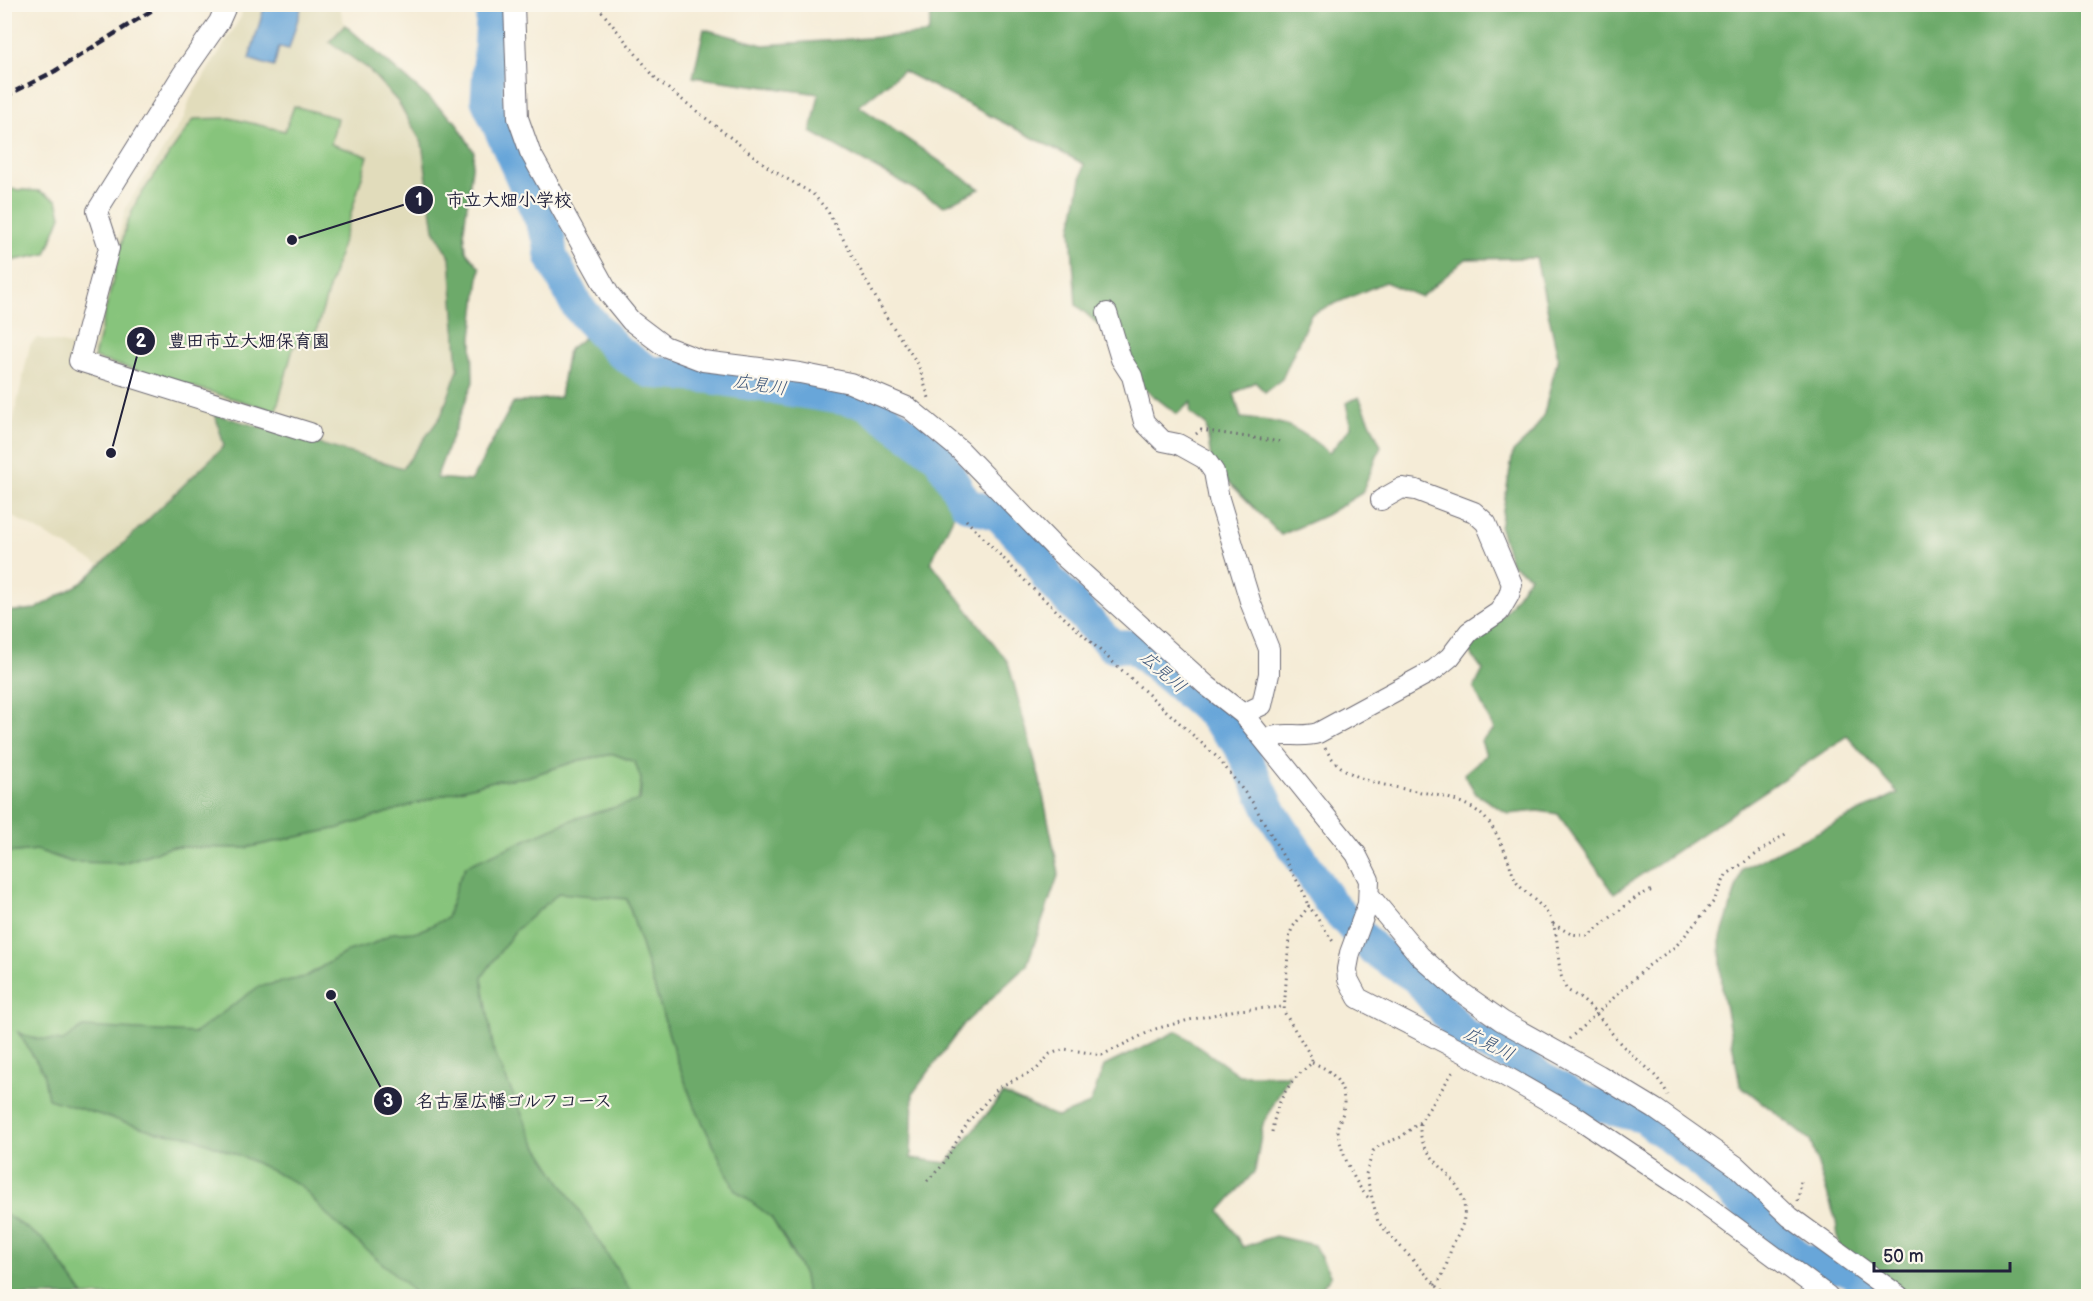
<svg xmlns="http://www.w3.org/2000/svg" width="2093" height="1301" viewBox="0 0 2093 1301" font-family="'Balsamiq Sans','Klee One',sans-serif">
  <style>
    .built { fill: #e1dcbb }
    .green { fill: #87c47b; stroke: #54735b; stroke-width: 1.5 }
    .forest { fill: #6daa6b; stroke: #486653; stroke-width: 1.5 }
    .water { fill: #67a6d9; stroke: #44648a; stroke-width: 1.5 }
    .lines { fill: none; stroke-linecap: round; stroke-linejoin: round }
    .river { stroke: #67a6d9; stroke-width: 33 }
    .street-casing { stroke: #6c6972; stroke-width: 22 }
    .path { stroke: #6c6972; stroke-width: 3; stroke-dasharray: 1.5 4.5; stroke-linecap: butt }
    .street { stroke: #fff; stroke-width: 20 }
    .rail { stroke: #22223b; stroke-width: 4.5; stroke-dasharray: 9 4.5; stroke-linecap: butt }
    .labels { text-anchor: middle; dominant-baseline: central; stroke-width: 4.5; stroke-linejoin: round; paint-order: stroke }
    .water-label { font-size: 18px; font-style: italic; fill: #3e577a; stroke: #fbf7ec }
    .leader { fill: none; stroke: #22223b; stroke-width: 2 }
    .callout-dot { fill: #22223b; stroke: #fbf7ec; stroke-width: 2 }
    .mark-label { font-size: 18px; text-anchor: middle; font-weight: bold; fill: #fff }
    .callout-label { font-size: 18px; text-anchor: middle; font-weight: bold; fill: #22223b; stroke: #fbf7ec; stroke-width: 4.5; stroke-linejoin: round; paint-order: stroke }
  </style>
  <rect width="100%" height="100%" fill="#fbf7ec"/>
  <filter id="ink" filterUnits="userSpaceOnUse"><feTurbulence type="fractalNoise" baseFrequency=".0167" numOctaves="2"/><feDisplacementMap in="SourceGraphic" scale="12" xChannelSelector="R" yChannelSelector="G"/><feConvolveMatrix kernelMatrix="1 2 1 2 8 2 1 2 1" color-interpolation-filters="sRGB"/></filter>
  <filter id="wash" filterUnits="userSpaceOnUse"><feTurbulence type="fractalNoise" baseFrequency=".008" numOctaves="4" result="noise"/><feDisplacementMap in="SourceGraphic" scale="24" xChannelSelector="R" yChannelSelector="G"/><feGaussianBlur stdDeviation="1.35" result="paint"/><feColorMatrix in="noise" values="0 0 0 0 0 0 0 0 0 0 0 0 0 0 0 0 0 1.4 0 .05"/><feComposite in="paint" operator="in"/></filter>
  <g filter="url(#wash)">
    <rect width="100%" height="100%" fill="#f5ecd7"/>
    <path class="built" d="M 243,5 L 339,5 L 345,25 L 456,122 L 474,152 L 464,229 L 466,251 L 480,268 L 472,338 L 473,382 L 436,478 L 213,411 L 223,447 L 100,565 L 5,512 L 5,458 L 30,345 L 37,338 L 75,346 L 94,359 L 90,349 L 126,207 L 184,118 L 190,99 L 241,17 Z"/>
    <path class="green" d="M 294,106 L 337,118 L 331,144 L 368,156 L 312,346 L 294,345 L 276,411 L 94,358 L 126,226 L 137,200 L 194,119 L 230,118 L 285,131 Z
      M 5,189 L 39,191 L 57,200 L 61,216 L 46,254 L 5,262 Z
      M 614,754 L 635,762 L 641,779 L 627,899 L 675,1054 L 693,1103 L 735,1189 L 771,1217 L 804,1275 L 807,1296 L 84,1296 L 45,1241 L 5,1213 L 5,853 L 37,850 L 71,862 L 123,863 L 171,847 L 245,848 L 339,828 L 449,793 L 493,781 L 527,777 L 580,760 Z"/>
    <path class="forest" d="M 1128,4 L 1133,9 L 1141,4 L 2088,5 L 2088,1296 L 1861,1296 L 1843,1280 L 1836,1221 L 1810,1140 L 1740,1085 L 1722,989 L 1720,941 L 1742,869 L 1898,793 L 1847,736 L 1614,893 L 1558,814 L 1538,811 L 1508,814 L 1476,794 L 1464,774 L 1486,755 L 1481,741 L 1494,730 L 1474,688 L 1483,670 L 1468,650 L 1508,609 L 1530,576 L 1511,564 L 1500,528 L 1513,452 L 1531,435 L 1543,417 L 1558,357 L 1536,258 L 1466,259 L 1421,297 L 1385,282 L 1311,314 L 1282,379 L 1265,392 L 1255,382 L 1234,393 L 1241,418 C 1286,422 1294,424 1329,453 L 1351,427 L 1346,403 L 1359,397 L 1381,446 L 1362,493 L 1326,515 L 1281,535 L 1212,465 L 1206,425 L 1190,413 L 1191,402 L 1177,414 L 1137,383 L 1128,350 L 1076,305 L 1071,229 L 1084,164 L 903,71 L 859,106 L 980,189 L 944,206 L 811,132 L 819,94 L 693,77 L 704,29 L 763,45 L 928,34 L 933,5 Z
      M 345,25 L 456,122 L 474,152 L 464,229 L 466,251 L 480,268 L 472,338 L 473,382 L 436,478 L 471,481 L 513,403 L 560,397 L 568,350 L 585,337 L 626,369 L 660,383 L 855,411 L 927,458 L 957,509 L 931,562 L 1008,662 L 1039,776 L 1059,873 L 1027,965 L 964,1024 L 913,1093 L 911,1158 L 947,1163 L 1003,1094 L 1058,1117 L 1090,1104 L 1104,1066 L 1177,1031 L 1239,1075 L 1289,1075 L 1263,1124 L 1255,1171 L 1220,1211 L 1243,1247 L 1275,1236 L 1314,1245 L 1331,1276 L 1316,1296 L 807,1296 L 804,1275 L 787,1243 L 771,1217 L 735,1190 L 693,1103 L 675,1054 L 627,899 L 559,893 L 515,931 L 482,977 L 494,1052 L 534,1141 L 634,1296 L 416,1296 L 406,1284 L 331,1219 L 300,1185 L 248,1159 L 189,1136 L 157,1132 L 48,1099 L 43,1072 L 18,1032 L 31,1038 L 63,1041 L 83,1027 L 195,1033 L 258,987 L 305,977 L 348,951 L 372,944 L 393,933 L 418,932 L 447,918 L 457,884 L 466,866 L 574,819 L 640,800 L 641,779 L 635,762 L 614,754 L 580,760 L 527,777 L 493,781 L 449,793 L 339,828 L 245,848 L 171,847 L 123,863 L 71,862 L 37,850 L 5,853 L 4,612 L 36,609 L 83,582 L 101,565 L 224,446 L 215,414 L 403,468 L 441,416 L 458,370 L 450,257 L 434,230 L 422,143 L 398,102 L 367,68 L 329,42 Z
      M 4,1213 L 45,1241 L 84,1296 L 5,1296 Z"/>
    <path class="water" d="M 265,5 L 302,5 L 289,49 L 279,47 L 274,67 L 249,59 Z"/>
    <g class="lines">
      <path class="river" d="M 493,4 L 487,100 L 549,238 L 551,256 L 577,306 L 618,351 L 650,372 L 707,377 L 864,402 L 938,456 L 966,504 L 999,515 L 1037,556 L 1048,578 L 1112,646 L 1133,646 L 1209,711 L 1239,744 L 1272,814 L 1329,901 L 1374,950 L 1416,977 L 1463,1034 L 1520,1060 L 1541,1078 L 1585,1102 L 1644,1117 L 1700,1161 L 1800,1259 L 1850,1270 L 1882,1296"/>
    </g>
  </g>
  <g filter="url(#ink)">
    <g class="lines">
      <defs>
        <path id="street" d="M 227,4 L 219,22 L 182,75 L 97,211 L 109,248 L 79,361 L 310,433
          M 514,4 L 518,118 L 530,152 L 609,294 L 631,321 L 664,346 L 703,361 L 800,373 L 850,383 L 909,408 L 960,450 L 1060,553 L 1206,685 L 1243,714 L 1356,854 L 1369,880 L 1368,904 L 1350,953 L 1347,969 L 1348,979 L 1358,998 L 1465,1053 L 1578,1118 L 1681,1187 L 1828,1296
          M 1107,313 L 1121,359 L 1132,376 L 1144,422 L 1163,441 L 1178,444 L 1205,459 L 1214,472 L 1219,499 L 1251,604 L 1269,649 L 1269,674 L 1262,705 L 1243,714
          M 1265,740 C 1282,730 1299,739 1318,733 L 1434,670 L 1450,657 L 1469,632 L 1499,612 L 1509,595 L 1512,584 L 1486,523 L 1474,512 L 1416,490 L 1402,488 L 1381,500
          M 1369,895 L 1420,956 L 1458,990 L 1502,1021 L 1599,1075 L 1655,1109 L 1736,1166 L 1790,1217 L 1899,1296"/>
      </defs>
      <use href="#street" class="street-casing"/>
      <path class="path" d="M 592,4 L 602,12 L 657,80 L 772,170 L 813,194 L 827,210 L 887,318 L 918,364 L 930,401
        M 1196,434 L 1201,430 L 1281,442
        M 966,520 L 1036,592 L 1218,758 L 1253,803 L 1305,895 L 1308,907
        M 1325,748 C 1351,797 1430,782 1474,809 C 1491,819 1502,843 1509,862 C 1511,868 1513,877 1517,883 C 1529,898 1546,905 1553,924 C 1561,946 1555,970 1567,990 C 1594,1005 1601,1021 1620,1043 C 1637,1061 1657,1072 1668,1095
        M 1553,924 L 1571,934 L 1587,936 L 1638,896 L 1655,889
        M 1569,1039 L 1648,966 L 1676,946 L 1714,901 L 1726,875 L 1787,833
        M 1312,1063 C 1334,1069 1348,1089 1343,1112 C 1342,1117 1339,1121 1338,1126 C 1336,1142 1356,1188 1369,1198
        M 1420,1124 C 1417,1164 1470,1174 1464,1217 C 1463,1229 1455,1237 1452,1247 C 1446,1262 1447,1273 1435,1285
        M 1272,1132 C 1276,1101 1288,1082 1312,1063 L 1312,1058 L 1284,1012 L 1289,938 L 1292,928 L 1309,906 L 1334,943
        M 927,1181 L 942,1166 L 968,1122 L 999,1087 L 1036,1070 L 1050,1054 L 1065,1049 L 1102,1055 L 1155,1029 L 1189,1020 L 1236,1010 L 1285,1007
        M 1798,1201 L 1801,1181
        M 1446,1296 L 1378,1222 L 1366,1174 L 1373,1151 L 1380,1145 L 1401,1137 L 1420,1122 L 1455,1069"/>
      <use href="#street" class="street"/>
      <path class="rail" d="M 4,97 L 55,71 L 162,4"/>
    </g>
  </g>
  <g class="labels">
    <g class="water-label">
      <text transform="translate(760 385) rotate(9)">広見川</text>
      <text transform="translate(1163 672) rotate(41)">広見川</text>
      <text transform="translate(1489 1044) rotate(27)">広見川</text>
    </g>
  </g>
  <path class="leader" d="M292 240L419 200M111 453L141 341M331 995L388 1101"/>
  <g class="callout-dot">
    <circle cx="292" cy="240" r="6"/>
    <circle cx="111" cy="453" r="6"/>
    <circle cx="331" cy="995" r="6"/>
    <circle cx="419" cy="200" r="15"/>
    <circle cx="141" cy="341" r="15"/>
    <circle cx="388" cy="1101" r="15"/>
  </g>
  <g class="mark-label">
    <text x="419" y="206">1</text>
    <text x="141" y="347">2</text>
    <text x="388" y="1107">3</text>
  </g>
  <g class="callout-label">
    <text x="509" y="206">市立大畑小学校</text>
    <text x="249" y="347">豊田市立大畑保育園</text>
    <text x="514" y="1107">名古屋広幡ゴルフコース</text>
  </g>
  <rect width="2093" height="1301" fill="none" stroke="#fbf7ec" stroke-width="24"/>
  <path d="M1874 1262v9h136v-9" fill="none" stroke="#22223b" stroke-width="3"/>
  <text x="1883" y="1262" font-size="18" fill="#22223b" stroke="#fbf7ec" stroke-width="4.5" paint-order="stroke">50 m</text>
</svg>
